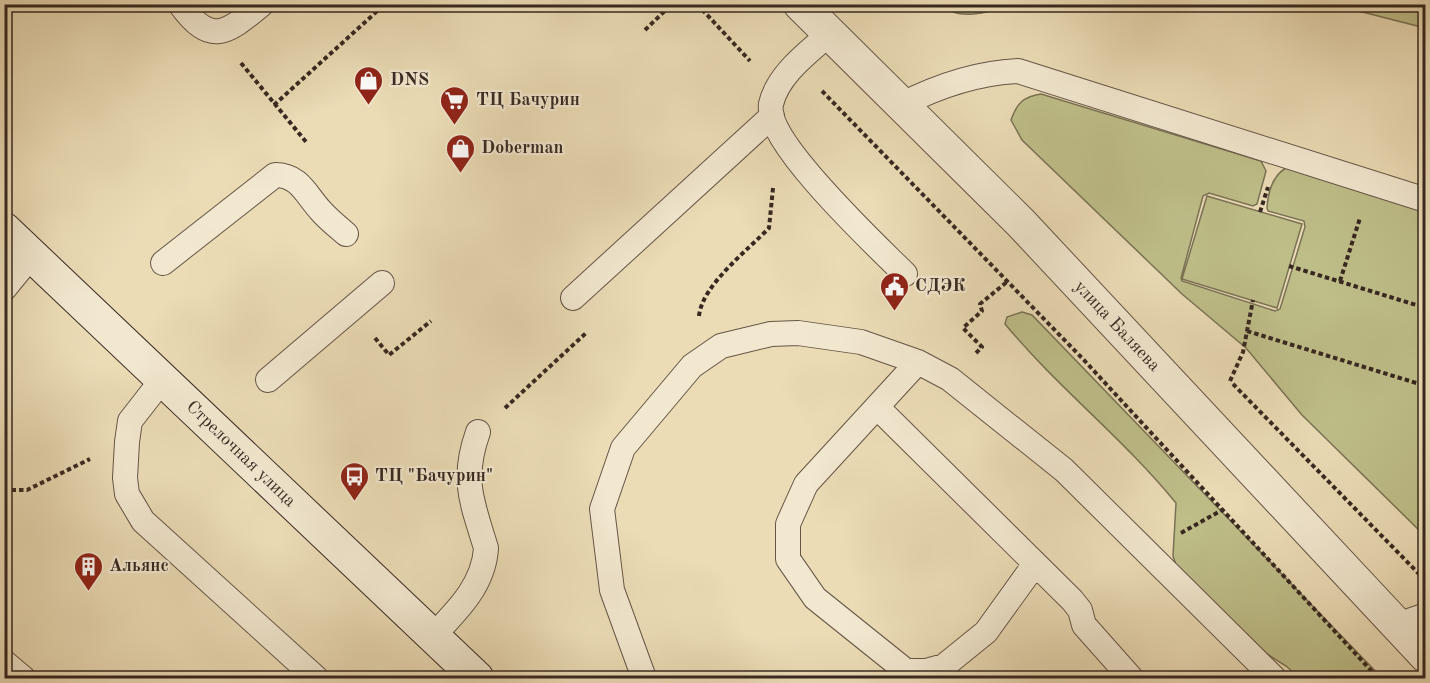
<svg xmlns="http://www.w3.org/2000/svg" width="1430" height="683" viewBox="0 0 1430 683" font-family="'Old Standard TT',serif">
  <style>
    .green { fill: #bebe89; stroke: #7a7355; stroke-width: 1.5 }
    .lines { fill: none; stroke-linecap: round; stroke-linejoin: round }
    .service-casing { stroke: #645546; stroke-width: 26 }
    .tertiary-casing { stroke: #645546; stroke-width: 35 }
    .secondary-casing { stroke: #372821; stroke-width: 35 }
    .path { stroke: #372821; stroke-width: 4; stroke-dasharray: 4.5 3; stroke-linecap: butt }
    .service { stroke: #f2e8d0; stroke-width: 24 }
    .tertiary { stroke: #f2e8d0; stroke-width: 33 }
    .secondary { stroke: #f2e8d0; stroke-width: 33 }
    .labels { text-anchor: middle; dominant-baseline: central; stroke-width: 4.5; stroke-linejoin: round; paint-order: stroke }
    .poi-label { font-size: 18px; font-weight: bold; fill: #372821; stroke: #f2e8d0; text-anchor: start }
    .street-label { font-size: 18px; fill: #372821; stroke: #f2e8d0 }
  </style>
  <rect width="100%" height="100%" fill="#ebdcb6"/>
  <filter id="stains"><feTurbulence type="fractalNoise" baseFrequency=".00333" numOctaves="4"/><feColorMatrix values="0 0 0 0 .2 0 0 0 0 .09 0 0 0 0 .02 0 0 0 .5 -.17"/></filter>
  <radialGradient id="worn" r=".72"><stop offset=".6" stop-color="#630" stop-opacity="0"/><stop offset="1" stop-color="#630" stop-opacity=".3"/></radialGradient>
  <path class="green" d="M 943,5 L 1005,5 C 989,13 957,21 943,5 Z
    M 1335,5 L 1425,5 L 1425,28 Z
    M 1041,94 L 1261,161 L 1266,171 L 1257,204 L 1253,206 L 1209,193 L 1203,196 L 1181,278 L 1182,281 L 1275,311 L 1280,309 L 1305,227 L 1304,221 L 1268,211 L 1267,208 C 1268,192 1272,176 1286,168 L 1425,212 L 1425,536 L 1302,415 L 1246,348 L 1182,294 L 1022,140 L 1011,120 C 1017,103 1023,97 1041,94 Z
    M 1207,196 L 1302,224 L 1277,308 L 1182,279 Z
    M 1022,312 L 1032,315 L 1382,678 L 1300,678 L 1286,666 L 1256,647 L 1179,574 L 1173,556 L 1176,503 C 1124,439 1058,388 1005,324 L 1007,317 Z"/>
  <g class="lines">
    <defs>
      <path id="service" d="M 180,4 C 211,47 227,33 262,4
        M 829,34 C 808,53 778,74 771,104 C 764,141 878,247 905,274
        M 901,105 C 938,86 976,73 1018,71 L 1426,200
        M 163,263 L 275,175 C 300,175 306,195 321,211 C 329,220 338,227 346,234
        M 4,289 L 31,256
        M 573,298 L 772,116
        M 918,362 L 806,484 L 788,524 L 788,559 L 815,598 L 906,671 L 926,671 L 944,666 L 986,632 L 1035,564
        M 162,380 L 130,421 L 127,442 L 125,478 L 127,494 L 143,521 L 316,678
        M 268,380 L 382,283
        M 877,407 L 1072,600 L 1080,610 L 1084,625 L 1131,678
        M 1397,625 L 1426,615
        M 432,637 C 457,611 484,585 486,548 C 472,502 461,480 478,432
        M 4,662 L 23,678
        M 644,678 L 612,590 L 602,509 L 623,448 L 692,366 L 721,346 L 771,334 L 798,333 L 861,342 L 918,362 L 950,379 L 1064,470 L 1274,678"/>
      <path id="tertiary" d="M 800,4 L 1021,223 L 1426,656"/>
      <path id="secondary" d="M 4,229 L 477,678"/>
    </defs>
    <use href="#service" class="service-casing"/>
    <use href="#tertiary" class="tertiary-casing"/>
    <use href="#secondary" class="secondary-casing"/>
    <path class="path" d="M 697,4 L 750,61
      M 645,30 L 672,4
      M 241,63 L 307,143
      M 822,91 L 1082,358 L 1378,678
      M 274,105 L 385,4
      M 1260,212 L 1268,187
      M 1289,266 L 1426,308
      M 1340,281 L 1360,218
      M 699,316 C 702,285 748,250 769,228 L 773,188
      M 1247,331 L 1426,386
      M 375,338 L 389,355 L 431,321
      M 976,353 L 982,347 L 963,328 L 982,311 L 980,304 L 1008,281
      M 1230,381 L 1243,352 L 1253,300
      M 1233,384 L 1423,578
      M 505,408 L 586,333
      M 4,490 L 27,490 L 90,459
      M 1181,533 L 1222,510"/>
    <use href="#service" class="service"/>
    <use href="#tertiary" class="tertiary"/>
    <use href="#secondary" class="secondary"/>
  </g>
  <defs>
    <symbol id="shop-pin" viewBox="-11 -11 22 30"><path d="M0 17L-7.5 6A9.5 9.5 0 1 1 7.5 6Z" fill="#8f2418" stroke="#f2e8d0"/><path d="M-5-2.5h2.3a2.7 3.5 0 0 1 5.4 0H5L5.5 6h-11ZM-1.5-2.5h3a1.5 2.3 0 0 0-3 0Z" fill="#fff"/></symbol>
    <symbol id="supermarket-pin" viewBox="-11 -11 22 30"><path d="M0 17L-7.5 6A9.5 9.5 0 1 1 7.5 6Z" fill="#8f2418" stroke="#f2e8d0"/><path d="M-6-5.5h2.5l.6 2H6L4.5 2H-2.5L-4.4-4H-6ZM-1.5 3.2a1.3 1.3 0 1 0 .1 0ZM3 3.2a1.3 1.3 0 1 0 .1 0Z" fill="#fff"/></symbol>
    <symbol id="civic-pin" viewBox="-11 -11 22 30"><path d="M0 17L-7.5 6A9.5 9.5 0 1 1 7.5 6Z" fill="#8f2418" stroke="#f2e8d0"/><path d="M-.6-6.5H3V-4.5H.6V-3L4-1V1h2V6H-6V1h2V-1L-.6-3ZM-1.2 2.5V6h2.4V2.5Z" fill="#fff"/></symbol>
    <symbol id="bus-pin" viewBox="-11 -11 22 30"><path d="M0 17L-7.5 6A9.5 9.5 0 1 1 7.5 6Z" fill="#8f2418" stroke="#f2e8d0"/><path d="M-5-6H5V4H4V6H2V4H-2V6H-4V4H-5ZM-3.5-4V0h7V-4ZM-3.5 1.2v1.5H-2V1.2ZM2 1.2v1.5H3.5V1.2Z" fill="#fff"/></symbol>
    <symbol id="building-pin" viewBox="-11 -11 22 30"><path d="M0 17L-7.5 6A9.5 9.5 0 1 1 7.5 6Z" fill="#8f2418" stroke="#f2e8d0"/><path d="M-4-6H4V6H1V3H-1V6H-4ZM-2.5-4.3h1.7v1.8h-1.7ZM.8-4.3h1.7v1.8H.8ZM-2.5-1h1.7V.8h-1.7ZM.8-1h1.7V.8H.8Z" fill="#fff"/></symbol>
  </defs>
  <g fill-rule="evenodd">
    <use href="#shop-pin" x="352" y="64" width="33" height="45"/>
    <use href="#supermarket-pin" x="438" y="84" width="33" height="45"/>
    <use href="#shop-pin" x="444" y="132" width="33" height="45"/>
    <use href="#civic-pin" x="878" y="270" width="33" height="45"/>
    <use href="#bus-pin" x="338" y="460" width="33" height="45"/>
    <use href="#building-pin" x="72" y="550" width="33" height="45"/>
  </g>
  <g class="labels">
    <g class="poi-label">
      <text x="390" y="80">DNS</text>
      <text x="476" y="100">ТЦ Бачурин</text>
      <text x="481" y="148">Doberman</text>
      <text x="915" y="286">СДЭК</text>
      <text x="375" y="476">ТЦ "Бачурин"</text>
      <text x="109" y="566">Альянс</text>
    </g>
    <g class="street-label">
      <text transform="translate(1117 326) rotate(47)">улица Баляева</text>
      <text transform="translate(241 454) rotate(44)">Стрелочная улица</text>
    </g>
  </g>
  <rect width="1430" height="683" fill="none" stroke="#ebdcb6" stroke-width="24"/>
  <rect x="6" y="6" width="1418" height="671" fill="none" stroke="#372821" stroke-width="3"/>
  <rect x="12" y="12" width="1406" height="659" fill="none" stroke="#372821" stroke-width="1.5"/>
  <rect width="100%" height="100%" filter="url(#stains)"/>
  <rect width="100%" height="100%" fill="url(#worn)"/>
</svg>
